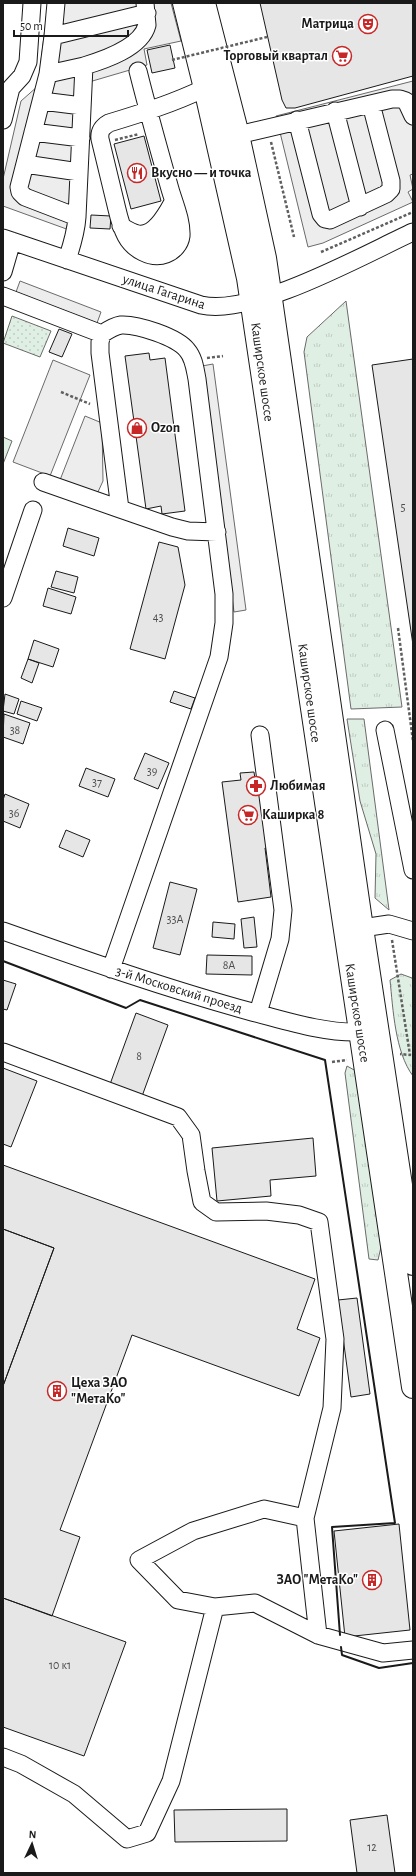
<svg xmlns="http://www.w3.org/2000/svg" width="416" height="1876" viewBox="0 0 416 1876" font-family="'Alegreya Sans',sans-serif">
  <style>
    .grass { fill: url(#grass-tufts); stroke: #6a6a6a }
    .park { fill: url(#park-dots); stroke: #6a6a6a }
    .pitch { fill: #e0efe3; stroke: #6a6a6a }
    .parking { fill: #ededed; stroke: #6a6a6a }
    .building { fill: #e6e6e6; stroke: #1a1a1a }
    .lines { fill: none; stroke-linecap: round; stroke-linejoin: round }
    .minor-casing { stroke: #1a1a1a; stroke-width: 19 }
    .major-casing { stroke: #1a1a1a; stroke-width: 24 }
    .path { stroke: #5f5f5f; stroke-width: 2.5; stroke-dasharray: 3 2; stroke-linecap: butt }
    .minor { stroke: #fff; stroke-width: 17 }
    .major { stroke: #fff; stroke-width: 22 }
    .path-bridge { stroke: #5f5f5f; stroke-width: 2.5; stroke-dasharray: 3 2; stroke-linecap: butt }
    .wall { stroke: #1a1a1a; stroke-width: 2 }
    .labels { text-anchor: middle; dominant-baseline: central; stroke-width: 3; stroke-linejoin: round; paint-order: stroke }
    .number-label { font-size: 12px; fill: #4d4d4d }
    .poi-label { font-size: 14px; font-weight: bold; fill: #1a1a1a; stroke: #fff; text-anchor: start }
    .street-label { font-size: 14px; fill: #1a1a1a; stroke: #fff }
  </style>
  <defs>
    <pattern id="grass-tufts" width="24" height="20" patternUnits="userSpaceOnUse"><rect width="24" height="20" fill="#e0efe3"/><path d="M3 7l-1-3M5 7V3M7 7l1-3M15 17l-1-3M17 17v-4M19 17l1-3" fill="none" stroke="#c0ccc2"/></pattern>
    <pattern id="park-dots" width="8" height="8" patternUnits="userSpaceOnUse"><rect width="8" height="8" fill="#e0efe3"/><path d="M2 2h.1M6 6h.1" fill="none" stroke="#c0ccc2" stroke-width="1.8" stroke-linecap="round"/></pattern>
  </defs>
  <rect width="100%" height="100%" fill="#fff"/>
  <path class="grass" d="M 346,301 L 402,707 L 351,709 L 304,352 L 307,337 Z
    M 347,719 L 364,719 L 389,910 L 375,898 L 376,854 L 360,801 Z
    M 401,974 L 412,978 L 413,981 L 413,1076 C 395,1052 393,1009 390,980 Z
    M 347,1066 L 356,1071 L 364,1101 L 381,1247 L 378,1260 L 369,1259 L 345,1073 Z"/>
  <path class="park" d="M 12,316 L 51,331 L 40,357 L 3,343 Z"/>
  <path class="pitch" d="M 3,437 L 12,441 L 3,464 Z"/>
  <path class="parking" d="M 48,3 L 171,3 L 181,41 L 144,49 L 147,65 L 89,82 L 83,235 L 3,206 L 3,179 L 21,101 L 38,86 Z
    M 413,81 L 413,174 L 410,175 L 413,189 L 408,192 L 413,202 L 323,243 L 308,247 L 276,116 Z
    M 20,281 L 101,312 L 97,323 L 16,292 Z
    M 53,360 L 90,375 L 50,476 L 13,462 Z
    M 213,364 L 246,610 L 234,612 L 202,366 Z
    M 85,416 L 102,423 L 103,481 L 97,494 L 60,480 Z"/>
  <path class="building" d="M 260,3 L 413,3 L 413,76 L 295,108 L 286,108 L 282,100 Z
    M 170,45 L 175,68 L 152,73 L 147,50 Z
    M 144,136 L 161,201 L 131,209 L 114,144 Z
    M 91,215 L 111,216 L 110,229 L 90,228 Z
    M 59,329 L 72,334 L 62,357 L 49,352 Z
    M 149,353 L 150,360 L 165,358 L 185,511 L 162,514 L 161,506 L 146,509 L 125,356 Z
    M 413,359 L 413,645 L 372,365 Z
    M 68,528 L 99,538 L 94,556 L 63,546 Z
    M 159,542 L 178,547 L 185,585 L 165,659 L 130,649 Z
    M 56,571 L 78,577 L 74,593 L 51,587 Z
    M 48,588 L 76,597 L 71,614 L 43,606 Z
    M 34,640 L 59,649 L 53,667 L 28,659 Z
    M 28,659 L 39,663 L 32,683 L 21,678 Z
    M 174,691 L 195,698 L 191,709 L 170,702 Z
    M 5,694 L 19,699 L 14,714 L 3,711 Z
    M 21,701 L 42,708 L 37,721 L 17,714 Z
    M 4,714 L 30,723 L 23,744 L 3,737 Z
    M 145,753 L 169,763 L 158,789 L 134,779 Z
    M 86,768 L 115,779 L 108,797 L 79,786 Z
    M 254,772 L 255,779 L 264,778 L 273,848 L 265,848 L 271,897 L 238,902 L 222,782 L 241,780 L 240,773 Z
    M 5,794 L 29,804 L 20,828 L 3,821 L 3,800 Z
    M 66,830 L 90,840 L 83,857 L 59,847 Z
    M 170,882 L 197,889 L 180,955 L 153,948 Z
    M 254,917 L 257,947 L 244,948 L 241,919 Z
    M 213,922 L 235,924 L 234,939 L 212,937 Z
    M 207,955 L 252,956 L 252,975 L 206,974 Z
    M 3,980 L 16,984 L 7,1010 L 3,1009 Z
    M 136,1013 L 168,1025 L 141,1099 L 109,1087 Z
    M 3,1068 L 37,1081 L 11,1147 L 3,1144 Z
    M 313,1138 L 316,1176 L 270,1180 L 271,1196 L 217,1201 L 212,1148 Z
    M 3,1165 L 315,1279 L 297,1329 L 320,1338 L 299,1396 L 132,1335 L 60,1530 L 80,1537 L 52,1616 L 3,1598 L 3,1386 L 54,1248 L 3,1229 Z
    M 3,1229 L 54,1248 L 3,1386 Z
    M 357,1298 L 370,1394 L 351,1397 L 338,1300 Z
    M 399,1524 L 410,1630 L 345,1637 L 334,1531 Z
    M 3,1598 L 126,1642 L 84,1756 L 3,1727 Z
    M 287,1809 L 287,1841 L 175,1842 L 174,1810 Z
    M 387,1815 L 395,1873 L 357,1873 L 350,1820 Z"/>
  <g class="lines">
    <defs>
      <path id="minor" d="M 56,3 L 53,36 L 147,13
        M 84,66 C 104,60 141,48 147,25 L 145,3
        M 138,71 C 148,111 159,150 170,189 C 174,203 182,221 181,236 C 180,244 174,251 166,254 C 151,260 133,249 126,236 C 120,225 118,213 115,201 C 110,180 105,160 100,139 C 99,131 102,127 109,123 C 142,113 174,103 205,88
        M 48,74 L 53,36
        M 42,101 L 82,106
        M 335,111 L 360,207
        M 3,120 L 11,88 L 22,76 L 28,62 L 32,3
        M 297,120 L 321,214 L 325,219 L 330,220 L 386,194 L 391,189 L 391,181 L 371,104
        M 33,132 L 81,138
        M 238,135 L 392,99 L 400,99 L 406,101 L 413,116
        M 25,164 L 79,172
        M 121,226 C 126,229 132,233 138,234 C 155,237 167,213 173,202
        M 139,235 L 156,240 L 165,238 L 172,227 L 173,212
        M 3,238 L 201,305 C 253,317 363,255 413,232
        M 67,260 C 72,245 76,232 77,217 L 84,66 L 48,74 L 19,187 L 20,192 L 25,197 L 77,217
        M 3,272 L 12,241
        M 3,296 L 102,334 C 108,330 114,326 121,325 C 137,324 177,337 187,350 C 194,358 195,369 197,379 L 224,594 L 224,623 L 219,657 L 111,969
        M 102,334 L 100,342 L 100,353 L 120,509 L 172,527 L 188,531 L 217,532
        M 43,482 L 120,509
        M 3,598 L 33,510
        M 385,730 L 413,870
        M 362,928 L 389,924 L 413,931
        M 3,931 C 85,960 168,989 252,1012 C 287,1021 323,1033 359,1032
        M 258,1013 L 280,939 L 283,910 L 260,735
        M 3,1052 L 178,1117 L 191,1135 L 196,1171 L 202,1202 L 216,1212 L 266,1211 L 299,1215 L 319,1222 L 335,1339 L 332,1408 L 305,1518 L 318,1635
        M 305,1518 L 264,1509 L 193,1531 L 139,1560 L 178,1600 L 215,1607 L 255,1603 L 318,1635 L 383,1653 L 413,1650
        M 3,1757 L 21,1764 L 74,1794 L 127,1839 L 147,1833 L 171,1781 L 215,1607"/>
      <path id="major" d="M 184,3 L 205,88 L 248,278 L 413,1387
        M 204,3 L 238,135 L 265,258 L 362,928 L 413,1264"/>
    </defs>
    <use href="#minor" class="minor-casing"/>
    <use href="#major" class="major-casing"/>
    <path class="path" d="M 115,140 L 139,134
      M 271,142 L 294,237
      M 321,252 L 413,212
      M 207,358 L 223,356
      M 61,392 L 90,404
      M 398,628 L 413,741
      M 392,940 L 410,1055 L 400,1054
      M 332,1062 L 347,1060"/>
    <use href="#minor" class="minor"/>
    <use href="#major" class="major"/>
    <path class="path-bridge" d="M 172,60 L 267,37"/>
    <path class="wall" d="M 3,961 L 126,1008 L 140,1000 L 325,1060 L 395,1523 L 332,1527 L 340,1635
      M 341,1647 L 342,1655 L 379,1668 L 413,1663"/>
  </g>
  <defs>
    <symbol id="theatre-ring" viewBox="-11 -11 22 22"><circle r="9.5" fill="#fff" stroke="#c62828" stroke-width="1.5"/><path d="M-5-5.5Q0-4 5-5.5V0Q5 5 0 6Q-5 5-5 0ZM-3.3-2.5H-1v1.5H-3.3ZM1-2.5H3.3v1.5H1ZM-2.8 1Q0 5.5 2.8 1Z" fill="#c62828"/></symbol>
    <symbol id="supermarket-ring" viewBox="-11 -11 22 22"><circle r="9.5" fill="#fff" stroke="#c62828" stroke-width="1.5"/><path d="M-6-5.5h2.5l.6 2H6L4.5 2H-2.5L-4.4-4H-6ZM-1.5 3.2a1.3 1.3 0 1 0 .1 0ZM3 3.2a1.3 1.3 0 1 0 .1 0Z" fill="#c62828"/></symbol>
    <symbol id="restaurant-ring" viewBox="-11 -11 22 22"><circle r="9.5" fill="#fff" stroke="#c62828" stroke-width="1.5"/><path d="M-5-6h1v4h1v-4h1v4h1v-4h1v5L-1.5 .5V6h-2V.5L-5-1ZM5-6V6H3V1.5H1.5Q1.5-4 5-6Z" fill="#c62828"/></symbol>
    <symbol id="shop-ring" viewBox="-11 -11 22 22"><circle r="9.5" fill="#fff" stroke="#c62828" stroke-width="1.5"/><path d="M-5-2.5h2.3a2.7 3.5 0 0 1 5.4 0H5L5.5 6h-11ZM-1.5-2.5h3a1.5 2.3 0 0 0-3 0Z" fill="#c62828"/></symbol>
    <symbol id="pharmacy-ring" viewBox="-11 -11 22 22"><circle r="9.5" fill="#fff" stroke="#c62828" stroke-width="1.5"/><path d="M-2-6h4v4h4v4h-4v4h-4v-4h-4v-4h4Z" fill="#c62828"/></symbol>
    <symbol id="building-ring" viewBox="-11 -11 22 22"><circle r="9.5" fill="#fff" stroke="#c62828" stroke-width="1.5"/><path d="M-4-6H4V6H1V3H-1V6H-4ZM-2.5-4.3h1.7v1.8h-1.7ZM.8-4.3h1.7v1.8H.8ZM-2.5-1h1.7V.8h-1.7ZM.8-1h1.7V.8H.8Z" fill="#c62828"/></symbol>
  </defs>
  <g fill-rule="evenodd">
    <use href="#theatre-ring" x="357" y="13" width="22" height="22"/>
    <use href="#supermarket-ring" x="331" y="45" width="22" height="22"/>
    <use href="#restaurant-ring" x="126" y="162" width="22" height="22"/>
    <use href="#shop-ring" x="126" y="417" width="22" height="22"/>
    <use href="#pharmacy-ring" x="245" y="775" width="22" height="22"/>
    <use href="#supermarket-ring" x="237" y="804" width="22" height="22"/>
    <use href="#building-ring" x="46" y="1380" width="22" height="22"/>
    <use href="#building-ring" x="361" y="1569" width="22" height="22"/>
  </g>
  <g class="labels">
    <g class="number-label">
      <text x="403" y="507">5</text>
      <text x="158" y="617">43</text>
      <text x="15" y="730">38</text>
      <text x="152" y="771">39</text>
      <text x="97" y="782">37</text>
      <text x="14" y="813">36</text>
      <text x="175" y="919">33А</text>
      <text x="229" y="965">8А</text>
      <text x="139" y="1056">8</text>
      <text x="60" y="1665">10 к1</text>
      <text x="372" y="1847">12</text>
    </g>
    <g class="poi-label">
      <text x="354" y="24" text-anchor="end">Матрица</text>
      <text x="328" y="56" text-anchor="end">Торговый квартал</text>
      <text x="151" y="173">Вкусно — и точка</text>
      <text x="151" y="428">Ozon</text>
      <text x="270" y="786">Любимая</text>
      <text x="262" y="815">Каширка 8</text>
      <text x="71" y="1383">Цеха ЗАО<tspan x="71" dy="16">"МетаКо"</tspan></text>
      <text x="358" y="1580" text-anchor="end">ЗАО "МетаКо"</text>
    </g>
    <g class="street-label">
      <text transform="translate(164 292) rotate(18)">улица Гагарина</text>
      <text transform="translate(262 372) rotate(82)">Каширское шоссе</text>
      <text transform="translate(309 693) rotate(82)">Каширское шоссе</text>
      <text transform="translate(179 990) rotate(17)">3-й Московский проезд</text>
      <text transform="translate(357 1013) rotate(81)">Каширское шоссе</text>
    </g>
  </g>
  <rect width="416" height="1876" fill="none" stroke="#1a1a1a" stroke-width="8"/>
  <g transform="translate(32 1844) rotate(4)" stroke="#ffffff" stroke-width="3" paint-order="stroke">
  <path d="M0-3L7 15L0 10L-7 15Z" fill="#1a1a1a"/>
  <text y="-6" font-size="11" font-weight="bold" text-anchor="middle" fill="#1a1a1a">N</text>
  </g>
  <path d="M14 30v6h114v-6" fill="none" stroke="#1a1a1a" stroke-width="2"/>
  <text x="20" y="30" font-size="12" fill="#1a1a1a" stroke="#ffffff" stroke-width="3" paint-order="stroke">50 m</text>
</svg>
